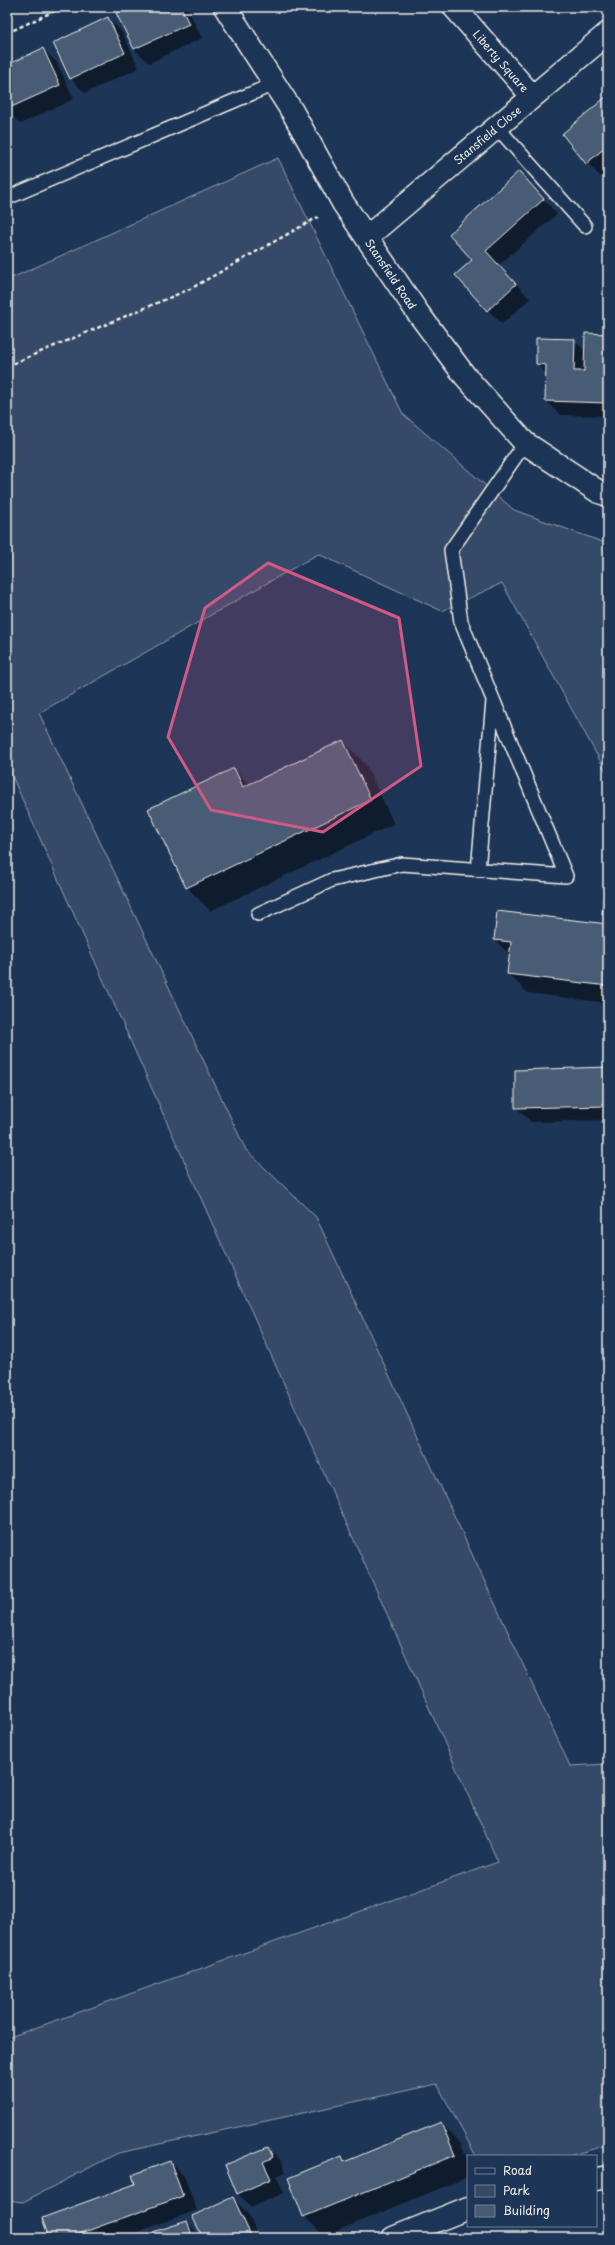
<svg xmlns="http://www.w3.org/2000/svg" width="615" height="2245" viewBox="0 0 615 2245" font-family="'Playpen Sans',sans-serif">
  <style>
    .green { fill: #354a67; stroke: #949ea8 }
    .shadow { fill: #0007 }
    .building { fill: #485b74; stroke: #f4f1e8 }
    .lines { fill: none; stroke-linecap: round; stroke-linejoin: round }
    .service-casing { stroke: #f4f1e8; stroke-width: 16 }
    .minor-casing { stroke: #f4f1e8; stroke-width: 25 }
    .tertiary-casing { stroke: #f4f1e8; stroke-width: 25 }
    .path { stroke: #f4f1e8; stroke-width: 2.5; stroke-dasharray: 4 3; stroke-linecap: butt }
    .service { stroke: #1d3557; stroke-width: 13 }
    .minor { stroke: #1d3557; stroke-width: 22 }
    .tertiary { stroke: #1d3557; stroke-width: 22 }
    .marked { fill: #d15985; fill-opacity: 0.2; stroke: #d15985; stroke-width: 3; stroke-linejoin: round }
    .labels { text-anchor: middle; dominant-baseline: central; stroke-width: 3; stroke-linejoin: round; paint-order: stroke }
    .street-label { font-size: 11px; fill: #f4f1e8; stroke: #1d3557 }
  </style>
  <rect width="100%" height="100%" fill="#1d3557"/>
  <filter id="ink" filterUnits="userSpaceOnUse"><feTurbulence type="fractalNoise" baseFrequency=".025" numOctaves="2"/><feDisplacementMap in="SourceGraphic" scale="8" xChannelSelector="R" yChannelSelector="G"/><feConvolveMatrix kernelMatrix="1 2 1 2 8 2 1 2 1" color-interpolation-filters="sRGB"/></filter>
  <g filter="url(#ink)">
    <path class="green" d="M 278,158 L 403,414 L 514,510 L 608,544 L 608,775 L 502,583 L 442,611 L 318,554 L 39,713 L 246,1150 L 316,1217 L 570,1766 L 608,1764 L 608,2145 L 568,2156 L 476,2156 L 437,2084 L 118,2153 L 23,2202 L 7,2200 L 7,2038 L 498,1862 L 7,765 L 7,280 Z"/>
    <path class="shadow" d="M 131,7 L 187,7 L 202,38 L 149,63 L 134,49 L 118,13 Z
      M 108,18 L 122,32 L 139,68 L 85,93 L 71,79 L 55,43 Z
      M 43,49 L 57,63 L 74,99 L 20,124 L 7,111 L 7,66 Z
      M 608,96 L 608,171 L 601,177 L 587,163 Z
      M 519,173 L 557,214 L 499,265 L 530,299 L 502,324 L 488,310 L 473,260 Z
      M 608,335 L 608,416 L 560,415 L 546,401 L 547,374 L 537,364 L 574,340 L 586,352 Z
      M 343,741 L 366,765 L 394,824 L 210,911 L 187,887 L 234,769 L 250,785 Z
      M 608,867 L 608,919 L 603,914 Z
      M 608,925 L 608,1003 L 528,993 L 508,974 L 510,955 L 495,940 Z
      M 608,1068 L 608,1120 L 531,1122 L 516,1107 Z
      M 441,2123 L 461,2143 L 468,2161 L 468,2177 L 324,2236 L 304,2216 L 342,2158 L 346,2162 Z
      M 268,2148 L 282,2162 L 286,2172 L 277,2176 L 284,2193 L 252,2207 L 237,2193 Z
      M 170,2162 L 184,2176 L 197,2210 L 121,2238 L 50,2238 Z
      M 232,2198 L 247,2212 L 259,2238 L 204,2238 Z
      M 187,2222 L 202,2238 L 156,2238 Z"/>
    <path class="building" d="M 129,7 L 181,7 L 189,24 L 134,49 L 116,13 Z
      M 108,17 L 125,53 L 70,79 L 53,43 Z
      M 43,48 L 60,85 L 7,109 L 7,65 Z
      M 608,95 L 608,145 L 586,164 L 562,134 Z
      M 519,171 L 544,199 L 486,251 L 516,284 L 487,311 L 455,275 L 472,260 L 449,234 Z
      M 585,333 L 608,334 L 608,403 L 545,401 L 546,365 L 536,364 L 536,338 L 575,339 L 574,371 L 584,371 Z
      M 343,740 L 371,800 L 186,888 L 148,809 L 234,768 L 243,787 Z
      M 606,866 L 608,866 L 608,914 L 602,914 Z
      M 497,911 L 608,924 L 608,986 L 507,974 L 511,942 L 494,940 Z
      M 608,1067 L 608,1106 L 515,1108 L 515,1070 Z
      M 441,2122 L 455,2155 L 303,2217 L 288,2178 L 342,2156 L 344,2162 Z
      M 268,2147 L 273,2157 L 263,2162 L 271,2179 L 237,2194 L 225,2165 Z
      M 170,2161 L 183,2196 L 68,2238 L 49,2238 L 42,2218 L 135,2184 L 132,2175 Z
      M 233,2197 L 252,2238 L 203,2238 L 192,2216 Z
      M 187,2221 L 193,2238 L 155,2238 L 153,2232 Z"/>
    <g class="lines">
      <defs>
        <path id="service" d="M 496,126 L 585,226
          M 7,198 L 274,84
          M 478,870 L 493,701
          M 258,914 L 332,880 L 402,864 L 566,876 L 461,622 L 451,550 L 525,443"/>
        <path id="minor" d="M 225,7 L 292,111 L 343,203 L 418,313 L 465,376 L 525,443 L 599,492 L 608,495
          M 454,7 L 532,96
          M 367,237 L 608,33"/>
        <path id="tertiary" d="M 596,2179 L 608,2177
          M 393,2238 L 468,2208"/>
      </defs>
      <use href="#service" class="service-casing"/>
      <use href="#minor" class="minor-casing"/>
      <use href="#tertiary" class="tertiary-casing"/>
      <path class="path" d="M 7,33 L 63,7
        M 7,366 L 190,289 L 318,217"/>
      <use href="#service" class="service"/>
      <use href="#minor" class="minor"/>
      <use href="#tertiary" class="tertiary"/>
    </g>
  </g>
  <path class="marked" d="M 268,563 L 399,618 L 421,766 L 323,832 L 211,810 L 168,737 L 205,608 Z"/>
  <g class="labels">
    <g class="street-label">
      <text transform="translate(501 61) rotate(49)">Liberty Square</text>
      <text transform="translate(487 135) rotate(-40)">Stansfield Close</text>
      <text transform="translate(391 274) rotate(56)">Stansfield Road</text>
    </g>
  </g>
  <rect width="615" height="2245" fill="none" stroke="#1d3557" stroke-width="24"/>
  <rect x="12" y="12" width="591" height="2221" fill="none" stroke="#f4f1e8" stroke-width="1.5" filter="url(#ink)"/>
  <rect x="467" y="2155" width="130" height="72" fill="#1d3557" stroke="#738091"/>
  <rect x="475" y="2168" width="20" height="6" fill="#1d3557" stroke="#738091"/>
  <text x="503" y="2175" font-size="12" fill="#f4f1e8">Road</text>
  <rect x="475" y="2185" width="20" height="12" fill="#354a67" stroke="#738091"/>
  <text x="503" y="2195" font-size="12" fill="#f4f1e8">Park</text>
  <rect x="475" y="2205" width="20" height="12" fill="#485b74" stroke="#738091"/>
  <text x="503" y="2215" font-size="12" fill="#f4f1e8">Building</text>
</svg>
